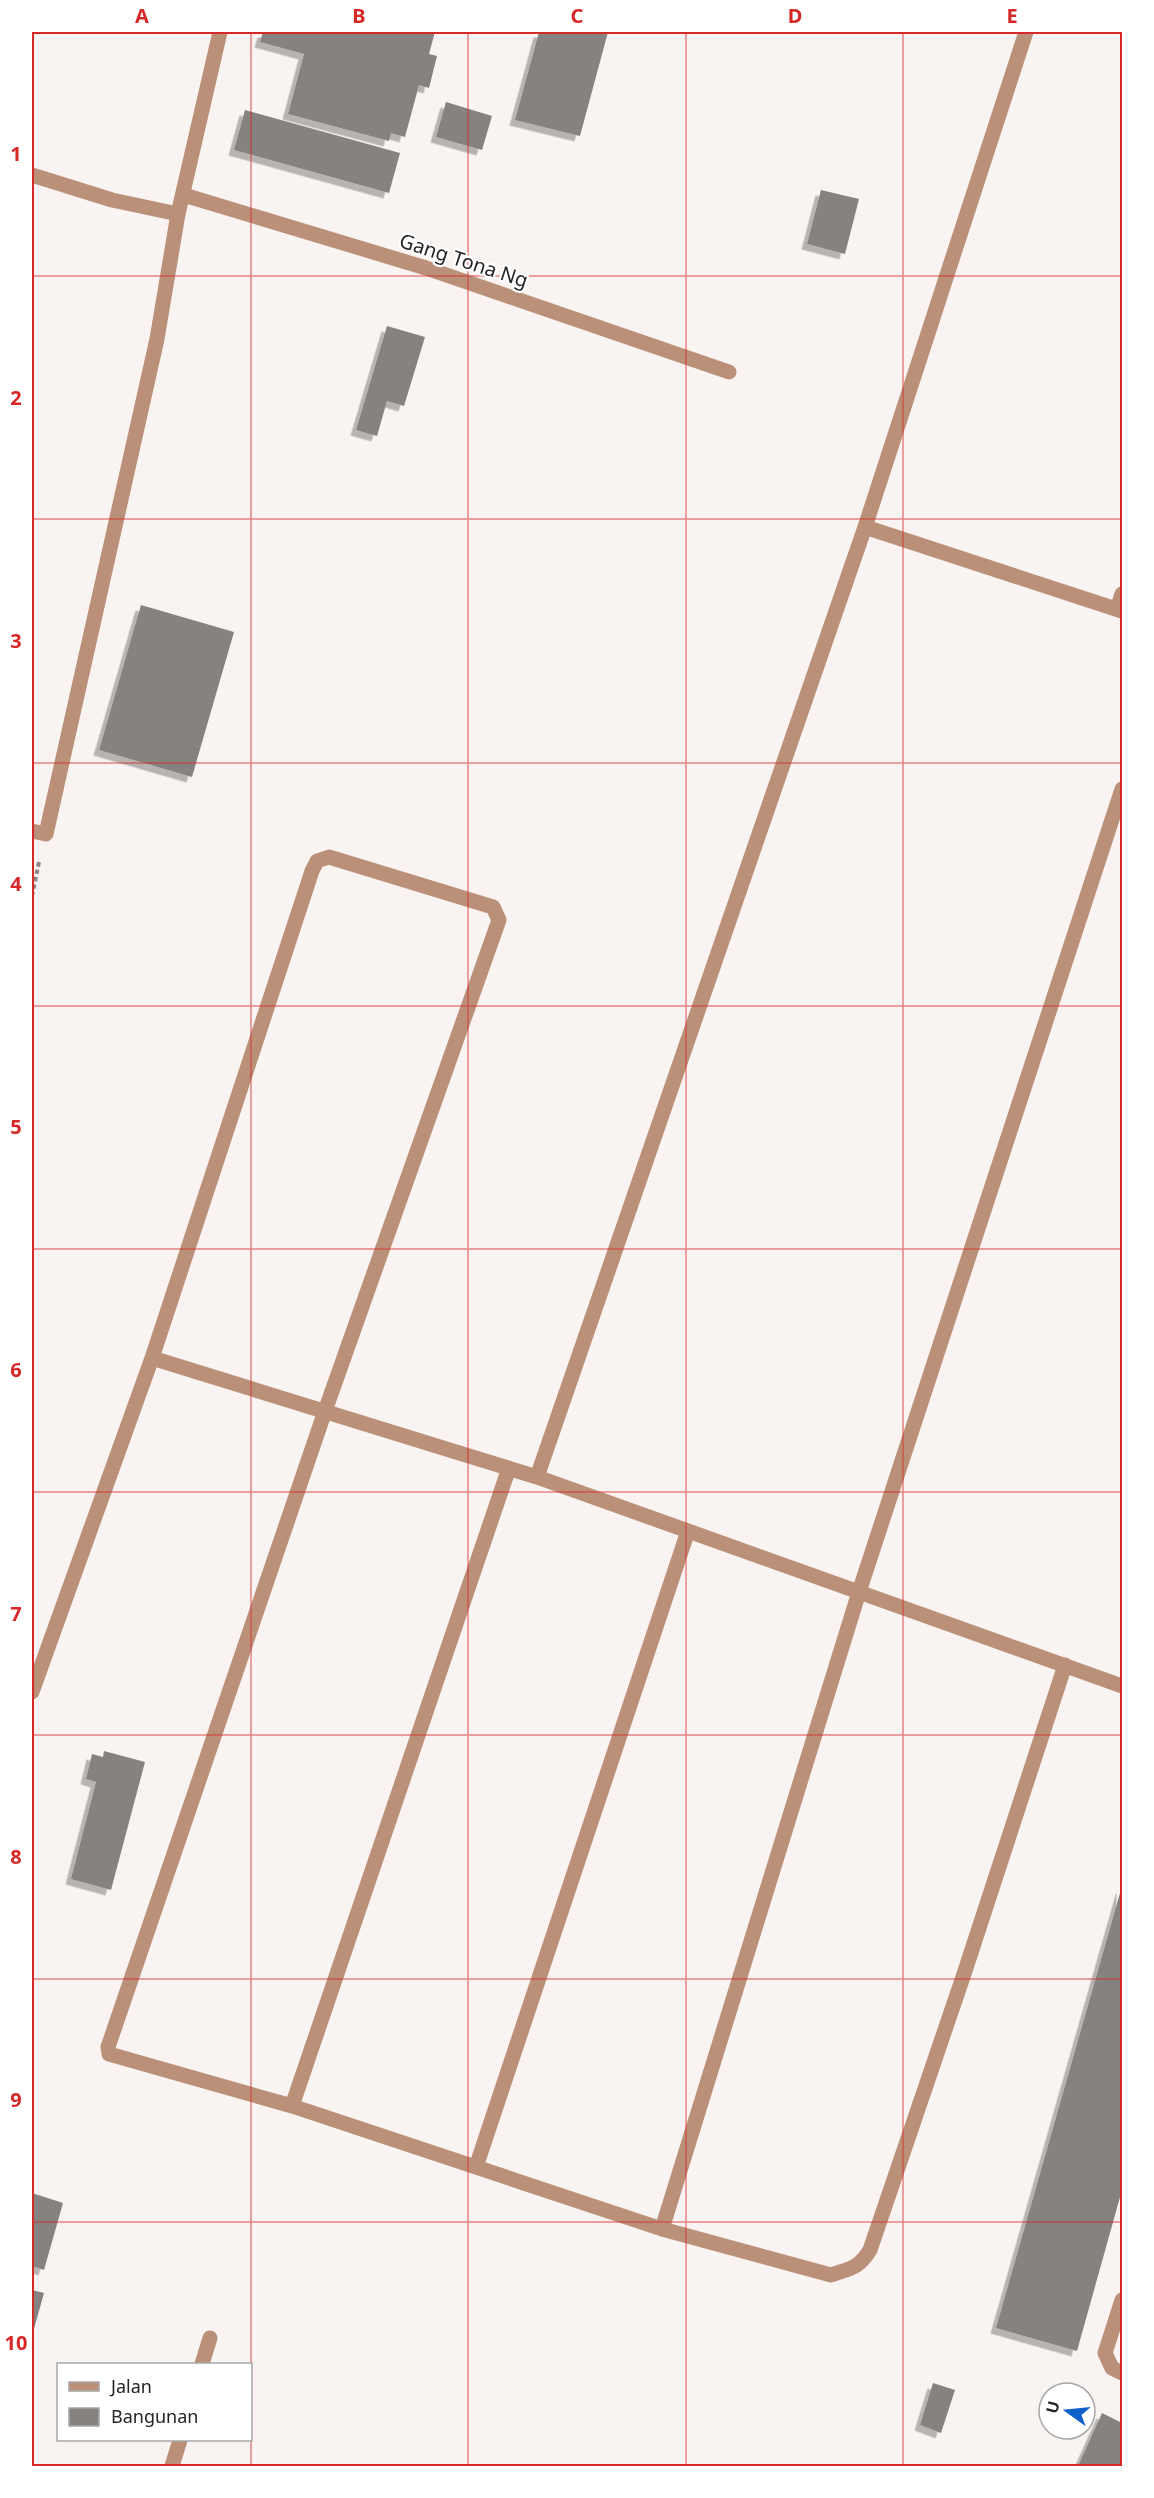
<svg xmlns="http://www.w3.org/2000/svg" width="1154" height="2498" viewBox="0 0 1154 2498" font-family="'Noto Sans',sans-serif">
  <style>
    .building { fill: #868280; filter: url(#shadow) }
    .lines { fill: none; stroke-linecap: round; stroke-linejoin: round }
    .path { stroke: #888584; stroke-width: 4; stroke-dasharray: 4.5 3; stroke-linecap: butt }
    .minor { stroke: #bb9079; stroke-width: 15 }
    .grid { fill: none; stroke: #d62828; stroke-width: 1.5; stroke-opacity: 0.55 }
    .labels { text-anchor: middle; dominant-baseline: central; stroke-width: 4.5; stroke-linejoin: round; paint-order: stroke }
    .street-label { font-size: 20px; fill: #262424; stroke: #fff }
    .neatline { fill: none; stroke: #d62828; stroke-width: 2 }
    .grid-label { font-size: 20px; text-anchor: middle; font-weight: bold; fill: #d62828 }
  </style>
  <defs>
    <filter id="shadow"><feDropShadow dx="-5.5" dy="5.5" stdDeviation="0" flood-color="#0004"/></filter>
  </defs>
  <rect width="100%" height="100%" fill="#f9f4f2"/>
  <path class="building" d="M 263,32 L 435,32 L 429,54 L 437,56 L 429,88 L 419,85 L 405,137 L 391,133 L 389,141 L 288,114 L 304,54 L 260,42 Z
    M 539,32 L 608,32 L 580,136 L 515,120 Z
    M 446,102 L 492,116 L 482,150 L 436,137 Z
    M 245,110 L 400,153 L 389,193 L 234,150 Z
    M 821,190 L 859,199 L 845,254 L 807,244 Z
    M 387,326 L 425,337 L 404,406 L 387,401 L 377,436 L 356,430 Z
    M 141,605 L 234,632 L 192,777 L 99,750 Z
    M 104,1751 L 145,1762 L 111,1890 L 71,1879 L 96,1782 L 86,1779 L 92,1754 L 103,1757 Z
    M 1122,1886 L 1122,2190 L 1077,2351 L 996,2328 Z
    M 32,2193 L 63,2203 L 44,2270 L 32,2266 Z
    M 32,2290 L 44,2293 L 32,2336 Z
    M 933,2383 L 955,2390 L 941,2433 L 920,2425 Z
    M 1102,2413 L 1122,2423 L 1122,2466 L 1078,2466 Z"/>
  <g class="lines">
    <path class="path" d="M 32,896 L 39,862"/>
    <path class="minor" d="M 32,175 L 112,200 L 178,214
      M 184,195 L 426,268 L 729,372
      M 865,527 L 1122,611
      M 1117,609 L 1122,594
      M 32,831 L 46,834 L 157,339 L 178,214 L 220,32
      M 152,1358 L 537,1477 L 1122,1686
      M 537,1477 L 865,527 L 1026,32
      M 32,1692 L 152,1358 L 312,871 L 317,861 L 329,857 L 493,907 L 499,920 L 325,1411 L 108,2047 L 109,2054 L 292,2106 L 662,2229 L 831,2275 C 851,2268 858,2269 870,2250 L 964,1974 L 1065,1665
      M 292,2106 L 509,1468
      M 476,2167 L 688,1531
      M 662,2229 L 859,1592 L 1122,789
      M 1122,2300 L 1105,2353 L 1112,2368 L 1122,2373
      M 202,2364 L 210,2338
      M 172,2466 L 180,2440"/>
  </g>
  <path class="grid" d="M 251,32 L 251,2466M 468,32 L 468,2466M 686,32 L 686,2466M 903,32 L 903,2466M 32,276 L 1122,276M 32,519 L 1122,519M 32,763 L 1122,763M 32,1006 L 1122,1006M 32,1249 L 1122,1249M 32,1492 L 1122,1492M 32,1735 L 1122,1735M 32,1979 L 1122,1979M 32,2222 L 1122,2222"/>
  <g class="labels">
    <g class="street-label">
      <text transform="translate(464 260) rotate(18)">Gang Tona Ng</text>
    </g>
  </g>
  <rect width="1154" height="2498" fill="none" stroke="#ffffff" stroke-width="66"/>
  <rect x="57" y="2363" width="195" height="78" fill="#ffffff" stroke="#a8a7a7" stroke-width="1.5"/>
  <rect x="69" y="2382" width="30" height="9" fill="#bb9079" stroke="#a8a7a7" stroke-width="1.5"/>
  <text x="111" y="2393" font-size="18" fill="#262424">Jalan</text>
  <rect x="69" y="2408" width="30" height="18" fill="#868280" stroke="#a8a7a7" stroke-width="1.5"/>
  <text x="111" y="2423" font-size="18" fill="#262424">Bangunan</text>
  <g transform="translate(1067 2411) rotate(285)"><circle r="28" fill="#ffffff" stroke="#a8a7a7" stroke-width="1.5"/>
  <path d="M0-4.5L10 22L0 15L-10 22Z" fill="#1060ca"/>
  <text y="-9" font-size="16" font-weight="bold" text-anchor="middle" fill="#262424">U</text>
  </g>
  <rect x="33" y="33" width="1088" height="2432" class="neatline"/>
  <g class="grid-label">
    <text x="142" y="23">A</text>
    <text x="359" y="23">B</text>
    <text x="577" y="23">C</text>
    <text x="795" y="23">D</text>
    <text x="1012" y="23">E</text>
    <text x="16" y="161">1</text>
    <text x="16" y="405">2</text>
    <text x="16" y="648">3</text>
    <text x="16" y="891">4</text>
    <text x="16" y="1134">5</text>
    <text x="16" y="1377">6</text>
    <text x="16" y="1621">7</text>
    <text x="16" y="1864">8</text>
    <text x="16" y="2107">9</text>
    <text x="16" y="2350">10</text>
  </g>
</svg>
